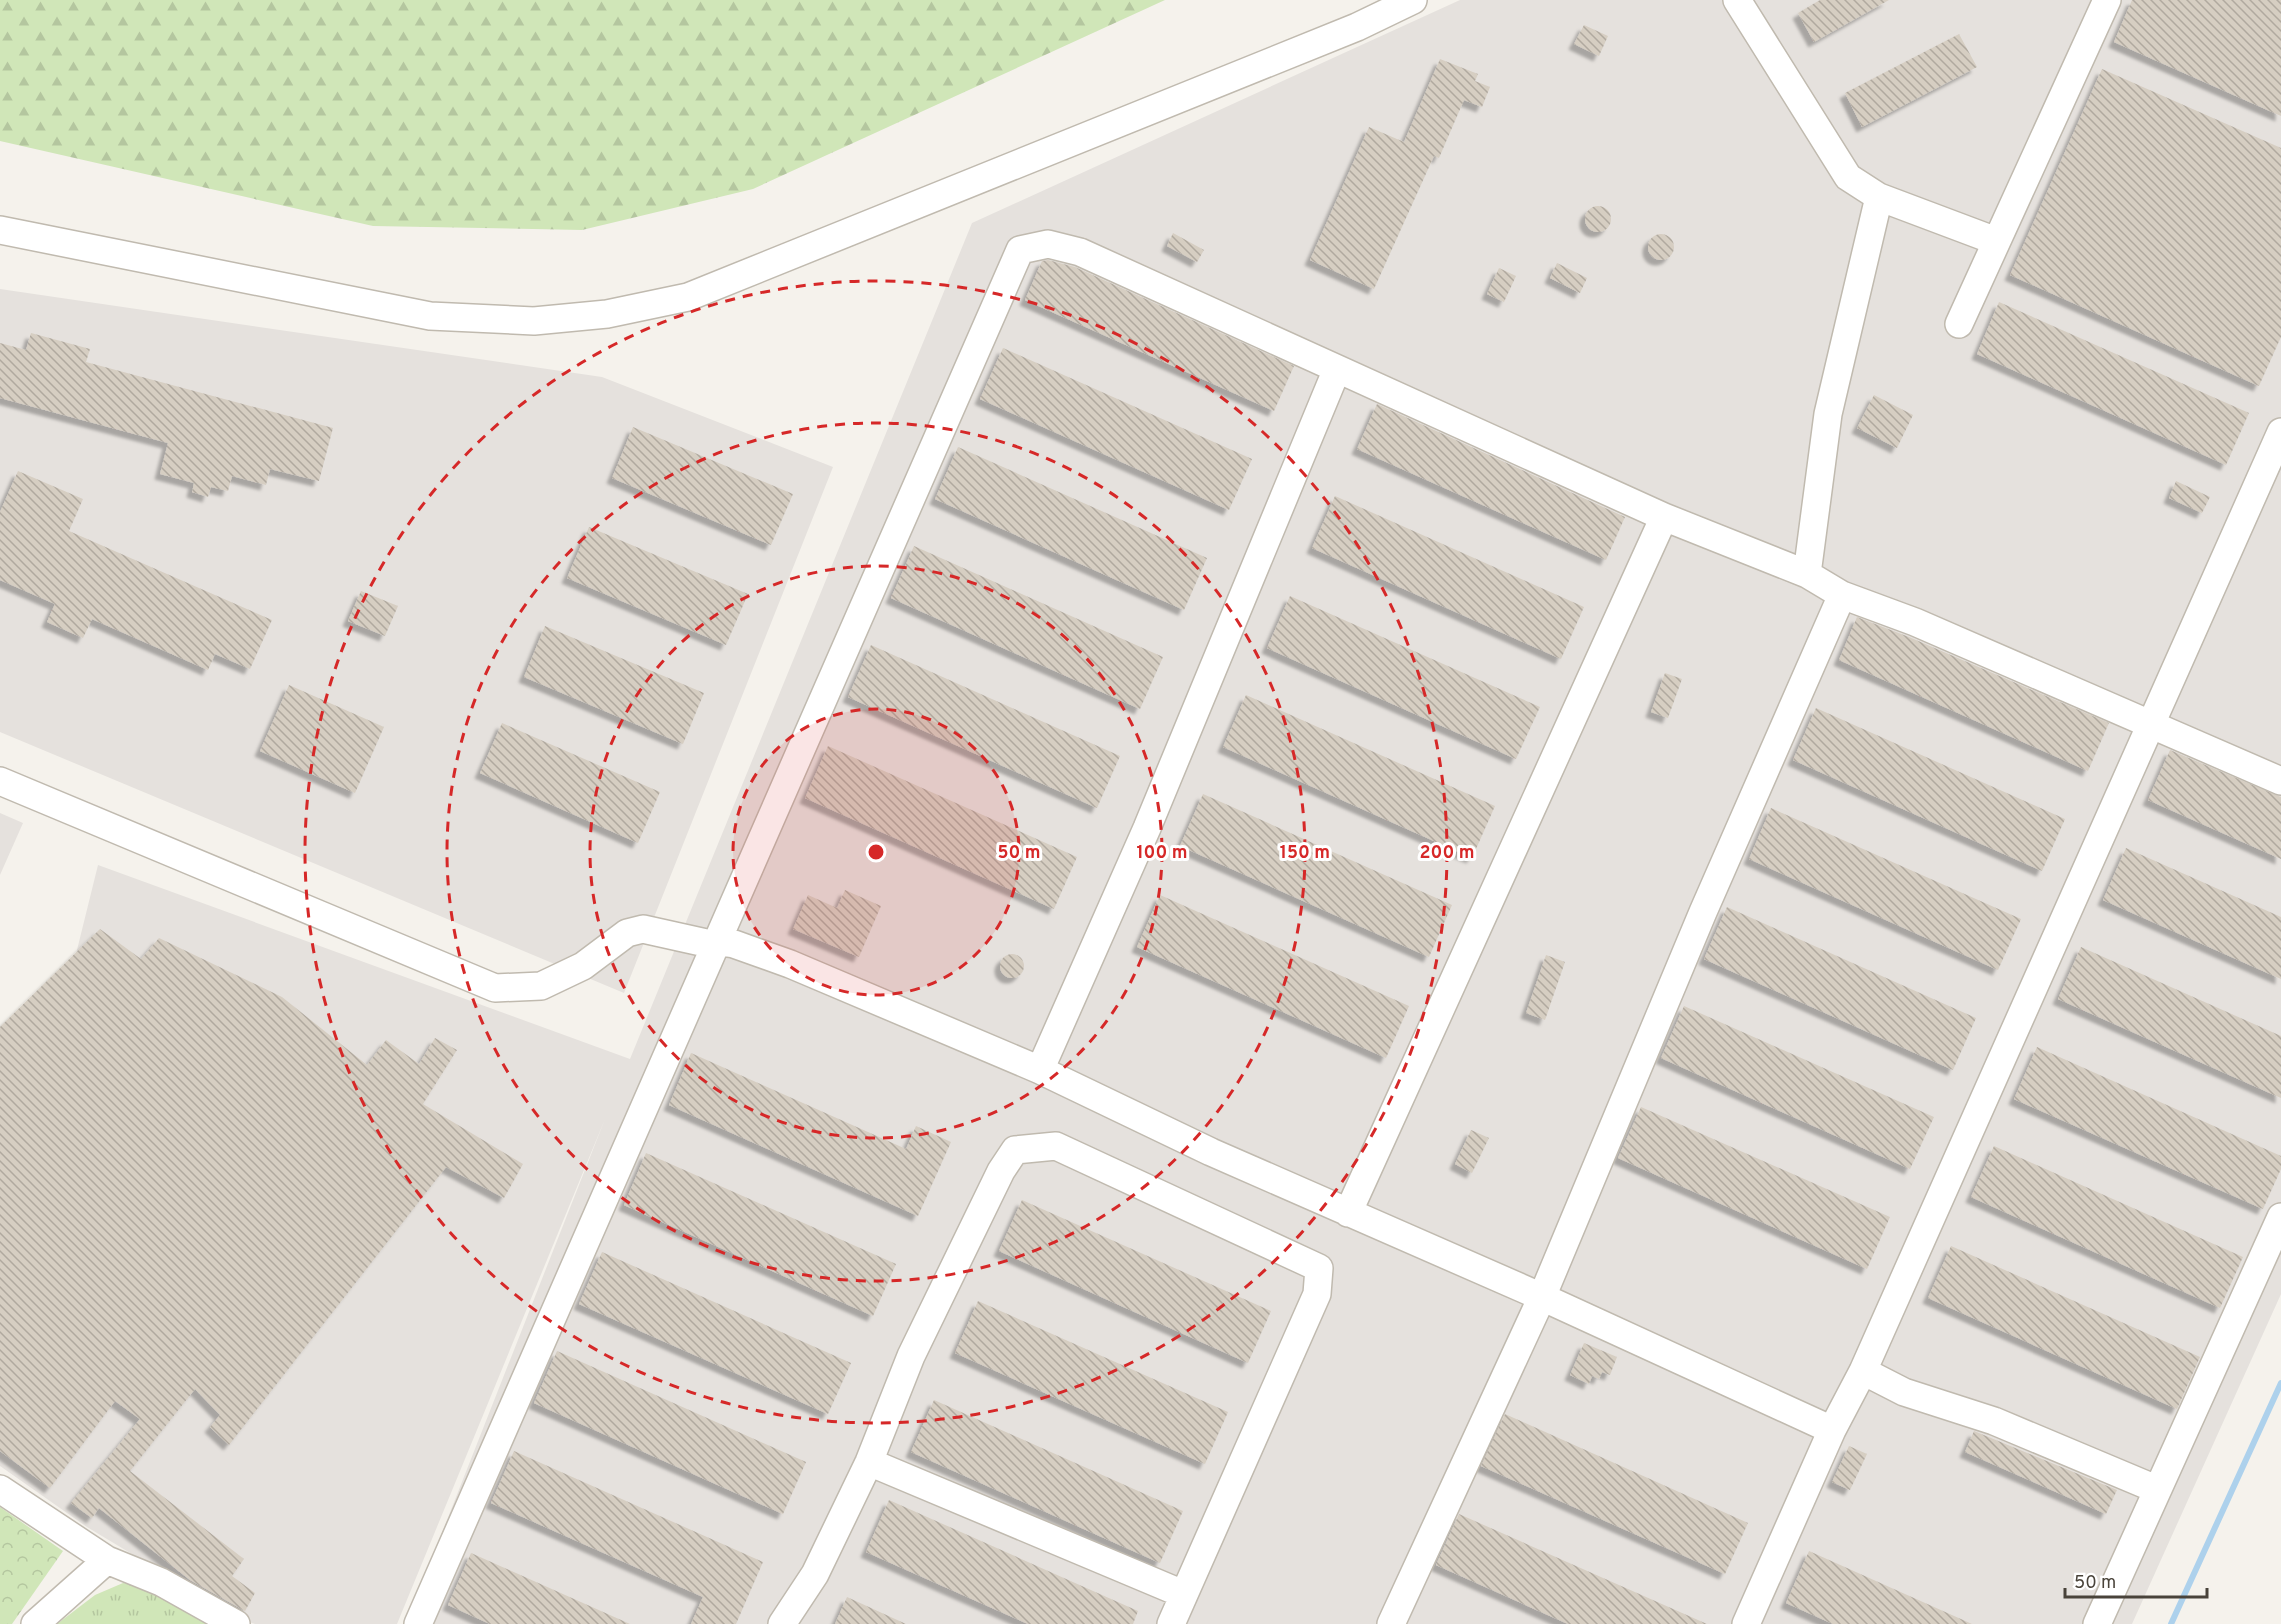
<svg xmlns="http://www.w3.org/2000/svg" width="2281" height="1624" viewBox="0 0 2281 1624" font-family="Overpass,sans-serif">
  <style>
    .industrial { fill: #e5e1dd }
    .grass { fill: url(#grass-tufts) }
    .forest { fill: url(#forest-firs) }
    .park { fill: url(#park-crowns) }
    .lines { fill: none; stroke-linecap: round; stroke-linejoin: round }
    .stream { stroke: #add1ec; stroke-width: 6 }
    .building { fill: url(#building-back-hatch); filter: url(#shadow) }
    .minor-casing { stroke: #c0baaf; stroke-width: 30 }
    .minor { stroke: #fff; stroke-width: 27 }
    .ring { fill: none; stroke: #d62828; stroke-width: 3; stroke-dasharray: 10 8 }
    .centre { fill: #d62828; stroke: #fff; stroke-width: 3 }
    .ring-label { font-size: 18px; text-anchor: middle; font-weight: bold; fill: #d62828; stroke: #fff; stroke-width: 6; stroke-linejoin: round; paint-order: stroke }
  </style>
  <defs>
    <pattern id="grass-tufts" width="24" height="20" patternUnits="userSpaceOnUse" patternTransform="scale(1.5)"><rect width="24" height="20" fill="#d0e6b8"/><path d="M3 7l-1-3M5 7V3M7 7l1-3M15 17l-1-3M17 17v-4M19 17l1-3" fill="none" stroke="#b4c69f"/></pattern>
    <pattern id="forest-firs" width="22" height="20" patternUnits="userSpaceOnUse" patternTransform="scale(1.5)"><rect width="22" height="20" fill="#d0e6b8"/><path d="M5 1l3.5 6h-7zM16 11l3.5 6h-7z" fill="#b4c69f"/></pattern>
    <pattern id="park-crowns" width="20" height="18" patternUnits="userSpaceOnUse" patternTransform="scale(1.5)"><rect width="20" height="18" fill="#d0e6b8"/><path d="M2 6a3 3 0 1 1 6 0M12 15a3 3 0 1 1 6 0" fill="none" stroke="#b4c69f"/></pattern>
    <pattern id="building-back-hatch" width="6" height="6" patternUnits="userSpaceOnUse" patternTransform="scale(1.5)"><rect width="6" height="6" fill="#d6cec2"/><path d="M-1 5l2 2M0 0l6 6M5-1l2 2" fill="none" stroke="#b0a99f"/></pattern>
    <filter id="shadow"><feDropShadow dx="-5.5" dy="5.5" stdDeviation="1.5" flood-color="#0004"/></filter>
  </defs>
  <rect width="100%" height="100%" fill="#f5f2ec"/>
  <path class="industrial" d="M 1460,0 L 2281,0 L 2281,1294 L 2132,1624 L 406,1624 L 605,1119 L 397,1624 L 255,1624 L 240,1619 L 87,1527 L 0,1466 L 0,1027 L 76,954 L 98,865 L 630,1059 L 972,223 Z
    M 0,289 L 602,377 L 833,467 L 624,993 L 0,732 Z
    M 0,813 L 23,823 L 0,875 Z"/>
  <path class="grass" d="M 123,1583 L 149,1586 L 208,1624 L 57,1624 L 95,1595 Z"/>
  <path class="forest" d="M 0,0 L 1165,0 L 753,189 L 582,230 L 373,226 L 0,141 Z"/>
  <path class="park" d="M 0,1507 L 63,1551 L 12,1624 L 0,1624 Z"/>
  <g class="lines">
    <path class="stream" d="M 2171,1624 L 2281,1383"/>
  </g>
  <path class="building" d="M 1820,0 L 1889,0 L 1814,42 L 1798,13 Z
    M 2132,0 L 2281,0 L 2281,116 L 2114,42 Z
    M 1584,25 L 1608,36 L 1599,56 L 1574,44 Z
    M 1959,34 L 1977,67 L 1862,127 L 1845,93 Z
    M 1440,59 L 1478,74 L 1475,81 L 1490,87 L 1482,107 L 1464,100 L 1439,158 L 1434,156 L 1374,289 L 1310,260 L 1369,127 L 1404,142 Z
    M 2102,69 L 2281,148 L 2281,337 L 2259,386 L 2010,275 Z
    M1585 219a13 13 0 1 1 26 0a13 13 0 1 1-26 0Z
    M 1173,233 L 1204,250 L 1197,262 L 1167,246 Z
    M1648 247a13 13 0 1 1 26 0a13 13 0 1 1-26 0Z
    M 1048,260 L 1075,267 L 1294,366 L 1274,411 L 1025,300 L 1042,261 Z
    M 1557,263 L 1587,278 L 1580,293 L 1550,278 Z
    M 1499,268 L 1516,276 L 1504,302 L 1487,294 Z
    M 1999,302 L 2249,413 L 2226,465 L 1977,354 Z
    M 31,333 L 90,349 L 86,362 L 333,428 L 319,481 L 270,469 L 266,485 L 232,476 L 228,491 L 211,487 L 208,497 L 192,492 L 194,483 L 160,474 L 168,443 L 0,398 L 0,343 L 26,350 Z
    M 1003,348 L 1252,459 L 1229,510 L 980,399 Z
    M 1874,395 L 1913,415 L 1897,448 L 1857,428 Z
    M 1377,404 L 1625,517 L 1606,560 L 1357,449 Z
    M 633,427 L 793,494 L 771,545 L 612,478 Z
    M 958,447 L 1207,558 L 1184,610 L 935,499 Z
    M 18,471 L 83,499 L 69,531 L 272,620 L 250,669 L 215,654 L 208,670 L 92,619 L 83,638 L 47,622 L 55,604 L 0,580 L 0,512 Z
    M 2176,481 L 2210,497 L 2202,513 L 2169,498 Z
    M 1335,496 L 1584,607 L 1561,659 L 1312,548 Z
    M 589,527 L 748,594 L 726,645 L 567,578 Z
    M 914,546 L 1163,657 L 1140,709 L 891,598 Z
    M 361,591 L 398,606 L 385,636 L 348,621 Z
    M 1290,596 L 1540,707 L 1516,759 L 1267,648 Z
    M 1857,617 L 1909,637 L 2109,723 L 2088,771 L 1839,660 Z
    M 545,626 L 704,693 L 683,744 L 524,677 Z
    M 871,645 L 1120,756 L 1097,808 L 848,697 Z
    M 1665,673 L 1682,679 L 1668,718 L 1651,712 Z
    M 289,685 L 384,727 L 355,793 L 260,751 Z
    M 1246,695 L 1495,806 L 1472,858 L 1223,747 Z
    M 1816,708 L 2065,819 L 2042,871 L 1793,760 Z
    M 502,723 L 660,792 L 638,843 L 480,773 Z
    M 828,746 L 1077,857 L 1054,909 L 805,798 Z
    M 2170,750 L 2281,797 L 2281,859 L 2148,800 Z
    M 1203,794 L 1452,905 L 1429,957 L 1180,846 Z
    M 1771,808 L 2021,919 L 1998,970 L 1749,859 Z
    M 2126,848 L 2281,917 L 2281,979 L 2103,900 Z
    M 845,890 L 881,906 L 859,957 L 793,929 L 808,895 L 837,908 Z
    M 1160,895 L 1409,1006 L 1386,1058 L 1137,947 Z
    M 1727,907 L 1976,1018 L 1953,1070 L 1704,959 Z
    M 100,929 L 141,959 L 159,938 L 282,997 L 367,1065 L 386,1040 L 419,1064 L 435,1038 L 457,1050 L 423,1104 L 523,1164 L 504,1198 L 446,1167 L 229,1445 L 210,1427 L 220,1415 L 195,1389 L 130,1471 L 244,1559 L 232,1576 L 255,1593 L 245,1611 L 190,1580 L 99,1508 L 92,1518 L 71,1503 L 140,1419 L 115,1401 L 50,1488 L 0,1451 L 0,1027 Z
    M 2081,947 L 2281,1036 L 2281,1098 L 2058,999 Z
    M1000 966a12 12 0 1 1 24 0a12 12 0 1 1-24 0Z
    M 1546,955 L 1565,962 L 1545,1020 L 1526,1013 Z
    M 1684,1006 L 1934,1117 L 1910,1169 L 1661,1058 Z
    M 2037,1047 L 2281,1156 L 2281,1169 L 2263,1209 L 2014,1099 Z
    M 691,1053 L 906,1149 L 916,1126 L 951,1142 L 918,1216 L 669,1105 Z
    M 1641,1107 L 1890,1217 L 1867,1269 L 1618,1158 Z
    M 1471,1130 L 1489,1138 L 1472,1173 L 1455,1164 Z
    M 1994,1146 L 2243,1257 L 2220,1308 L 1971,1197 Z
    M 646,1153 L 896,1264 L 873,1316 L 624,1205 Z
    M 1022,1200 L 1271,1311 L 1248,1363 L 999,1251 Z
    M 1951,1246 L 2200,1357 L 2177,1409 L 1928,1298 Z
    M 602,1252 L 851,1363 L 828,1414 L 579,1304 Z
    M 978,1301 L 1228,1412 L 1205,1464 L 955,1353 Z
    M 1584,1343 L 1617,1357 L 1610,1375 L 1602,1372 L 1599,1379 L 1592,1376 L 1589,1384 L 1570,1375 Z
    M 557,1351 L 806,1462 L 783,1514 L 534,1403 Z
    M 934,1400 L 1183,1511 L 1160,1563 L 911,1452 Z
    M 1505,1414 L 1748,1523 L 1725,1574 L 1481,1466 Z
    M 1974,1431 L 2117,1490 L 2106,1514 L 1965,1452 Z
    M 1849,1446 L 1867,1454 L 1850,1490 L 1832,1482 Z
    M 514,1451 L 763,1562 L 736,1624 L 691,1624 L 703,1597 L 491,1503 Z
    M 889,1500 L 1138,1611 L 1133,1624 L 1028,1624 L 866,1552 Z
    M 1459,1514 L 1707,1624 L 1568,1624 L 1436,1565 Z
    M 1809,1551 L 1972,1624 L 1833,1624 L 1786,1603 Z
    M 471,1553 L 630,1624 L 490,1624 L 448,1605 Z
    M 847,1597 L 906,1624 L 835,1624 Z"/>
  <g class="lines">
    <defs>
      <path id="minor" d="M 1737,0 L 1848,177 L 1879,197 L 1996,241
        M 0,230 L 430,316 L 534,321 L 607,314 L 688,297 L 1357,27 L 1413,0
        M 1959,324 L 2107,0
        M 1807,574 L 1828,414 L 1879,197
        M 0,781 L 495,988 L 541,986 L 583,966 L 627,933 L 643,929 L 715,945 L 720,942 L 734,944 L 790,964 L 1040,1070 L 1211,1152 L 1542,1297 L 1703,912 L 1842,595
        M 1040,1070 L 1147,828 L 1337,369
        M 1348,1213 L 1664,517
        M 1863,1371 L 1904,1392 L 1994,1421 L 2156,1489
        M 1832,1430 L 1863,1371 L 2281,432
        M 869,1462 L 1183,1594
        M 0,1489 L 107,1560 L 161,1582 L 236,1624
        M 35,1624 L 107,1560
        M 418,1624 L 1020,250 L 1048,244 L 1080,252 L 1664,517 L 1807,574 L 1842,595 L 1915,622 L 2281,781
        M 782,1624 L 815,1574 L 869,1462 L 911,1356 L 1001,1171 L 1015,1150 L 1056,1146 L 1319,1268 L 1317,1294 L 1171,1624
        M 1391,1624 L 1542,1297 L 1832,1430 L 1746,1624
        M 2097,1624 L 2281,1217"/>
    </defs>
    <use href="#minor" class="minor-casing"/>
    <use href="#minor" class="minor"/>
  </g>
  <circle cx="876" cy="852" r="143" fill="#d62828" fill-opacity=".12"/>
  <g class="ring">
    <circle cx="876" cy="852" r="143"/>
    <circle cx="876" cy="852" r="286"/>
    <circle cx="876" cy="852" r="429"/>
    <circle cx="876" cy="852" r="571"/>
  </g>
  <circle cx="876" cy="852" r="9" class="centre"/>
  <g class="ring-label">
    <text x="1019" y="858">50 m</text>
    <text x="1162" y="858">100 m</text>
    <text x="1305" y="858">150 m</text>
    <text x="1447" y="858">200 m</text>
  </g>
  <path d="M2065 1588v9h142v-9" fill="none" stroke="#49433a" stroke-width="3"/>
  <text x="2074" y="1588" font-size="18" fill="#49433a" stroke="#ffffff" stroke-width="4.5" paint-order="stroke">50 m</text>
</svg>
